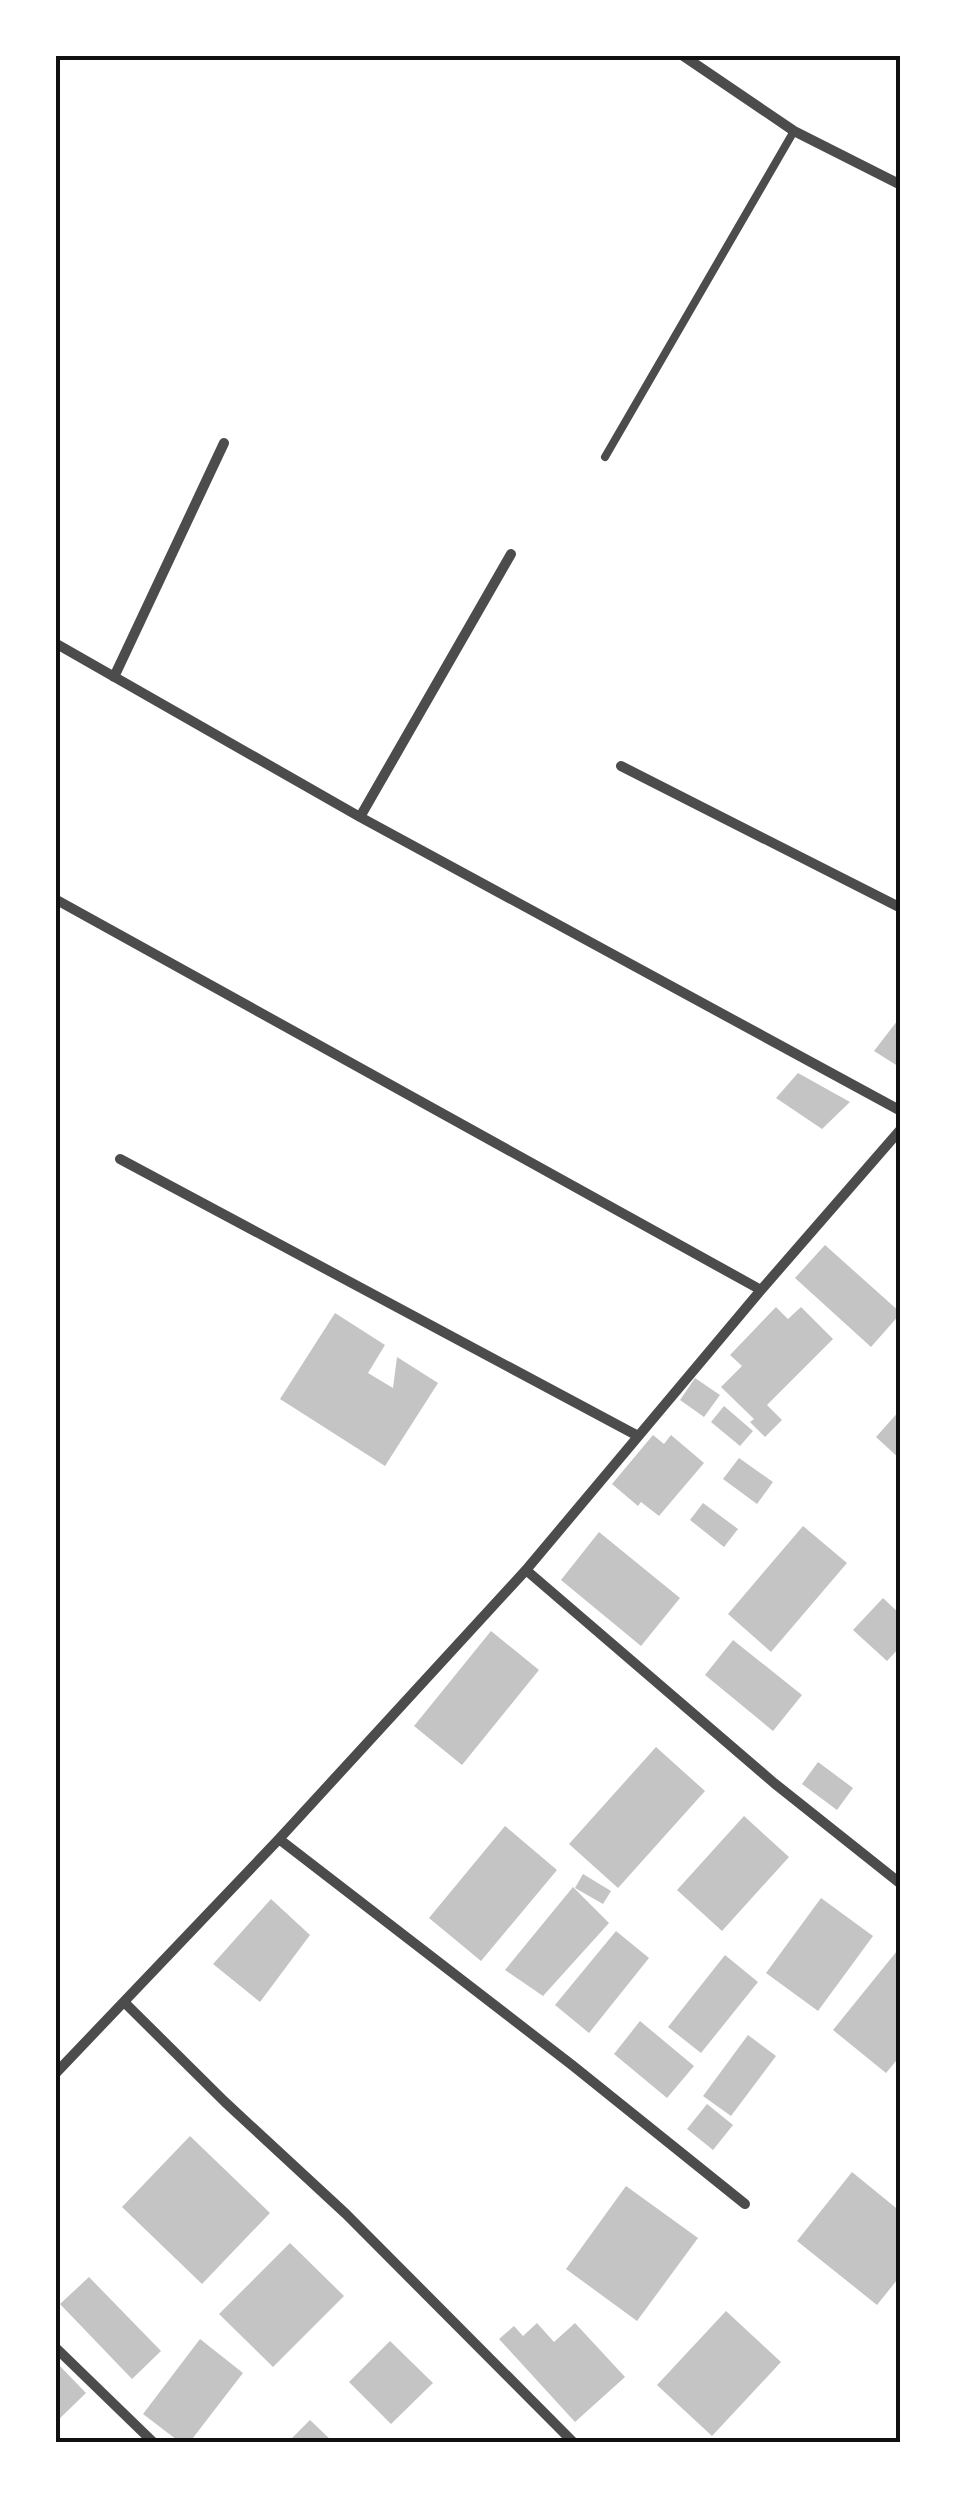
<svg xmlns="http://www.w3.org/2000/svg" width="956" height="2498" viewBox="0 0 956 2498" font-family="'Titillium Web',sans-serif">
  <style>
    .building { fill: #c4c4c4 }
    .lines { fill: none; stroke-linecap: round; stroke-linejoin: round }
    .service { stroke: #4c4c4c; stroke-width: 8 }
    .minor { stroke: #4c4c4c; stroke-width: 10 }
    .neatline { fill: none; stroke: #111; stroke-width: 4 }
  </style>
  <rect width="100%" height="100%" fill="#fff"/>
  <path class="building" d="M 901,1016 L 901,1068 L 874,1051 Z
    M 798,1073 L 850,1102 L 822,1129 L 776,1098 Z
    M 825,1245 L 901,1313 L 871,1347 L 795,1278 Z
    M 776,1307 L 788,1319 L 801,1307 L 833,1339 L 767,1405 L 782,1420 L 765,1437 L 750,1422 L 754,1419 L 721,1387 L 742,1366 L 730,1355 Z
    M 335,1313 L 385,1345 L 368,1373 L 393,1388 L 397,1357 L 438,1383 L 385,1466 L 280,1399 Z
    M 695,1378 L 720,1395 L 704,1417 L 680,1400 Z
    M 724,1406 L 753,1431 L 740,1446 L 711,1422 Z
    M 901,1409 L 901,1460 L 876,1437 Z
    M 653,1435 L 664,1444 L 671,1435 L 704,1463 L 659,1516 L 641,1502 L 638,1506 L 612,1484 Z
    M 739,1458 L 773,1482 L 757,1504 L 723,1479 Z
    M 703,1503 L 738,1529 L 724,1547 L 690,1520 Z
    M 803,1526 L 847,1563 L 771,1652 L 728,1614 Z
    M 599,1532 L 680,1598 L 641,1646 L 561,1580 Z
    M 883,1598 L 901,1615 L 901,1646 L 887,1661 L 853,1630 Z
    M 491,1631 L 539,1670 L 462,1765 L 414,1726 Z
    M 733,1640 L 802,1695 L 773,1731 L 705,1675 Z
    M 656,1747 L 705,1791 L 618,1888 L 569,1844 Z
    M 818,1762 L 853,1788 L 837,1810 L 802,1784 Z
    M 744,1816 L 789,1857 L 722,1931 L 677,1890 Z
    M 505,1826 L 557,1870 L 481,1961 L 429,1918 Z
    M 583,1874 L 611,1891 L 603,1904 L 575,1888 Z
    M 573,1887 L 609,1923 L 543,1996 L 505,1970 Z
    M 821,1898 L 873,1936 L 818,2011 L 766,1973 Z
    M 271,1899 L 310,1935 L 260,2002 L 213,1964 Z
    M 616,1931 L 649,1958 L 589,2033 L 555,2005 Z
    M 901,1946 L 901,2055 L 886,2073 L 833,2030 Z
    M 725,1955 L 758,1982 L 701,2053 L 668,2027 Z
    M 640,2021 L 694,2066 L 667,2098 L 614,2054 Z
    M 748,2035 L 776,2056 L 731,2116 L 703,2096 Z
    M 707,2104 L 733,2125 L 713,2150 L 687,2129 Z
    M 190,2136 L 270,2213 L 202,2284 L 122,2207 Z
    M 852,2172 L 901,2212 L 901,2275 L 877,2305 L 797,2241 Z
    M 626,2186 L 698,2238 L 637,2321 L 566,2269 Z
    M 290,2243 L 344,2296 L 273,2367 L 219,2314 Z
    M 89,2277 L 161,2351 L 132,2379 L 60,2304 Z
    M 726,2311 L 781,2362 L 712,2436 L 657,2385 Z
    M 537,2323 L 554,2342 L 575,2323 L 625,2377 L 575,2422 L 499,2339 L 514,2326 L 523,2336 Z
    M 200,2339 L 243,2373 L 189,2443 L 181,2443 L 143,2414 Z
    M 390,2341 L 433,2383 L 391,2424 L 349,2382 Z
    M 55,2361 L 86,2393 L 55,2423 Z
    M 310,2420 L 334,2443 L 287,2443 Z"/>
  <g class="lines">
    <path class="service" d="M 605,457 L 794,131"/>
    <path class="minor" d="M 682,55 L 794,131 L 901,185
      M 55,643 L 360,817 L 901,1111
      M 114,677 L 224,443
      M 621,766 L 901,908
      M 360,817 L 511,554
      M 55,899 L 761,1290
      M 120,1159 L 638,1436
      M 526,1570 L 774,1783 L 901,1884
      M 279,1839 L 572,2065 L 745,2204
      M 124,2002 L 225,2102 L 346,2214 L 574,2443
      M 55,2074 L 279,1839 L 526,1570 L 761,1290 L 901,1129
      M 55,2347 L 154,2443"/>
  </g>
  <rect width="956" height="2498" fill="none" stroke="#ffffff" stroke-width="115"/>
  <rect x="58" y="58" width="840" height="2382" class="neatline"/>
</svg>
